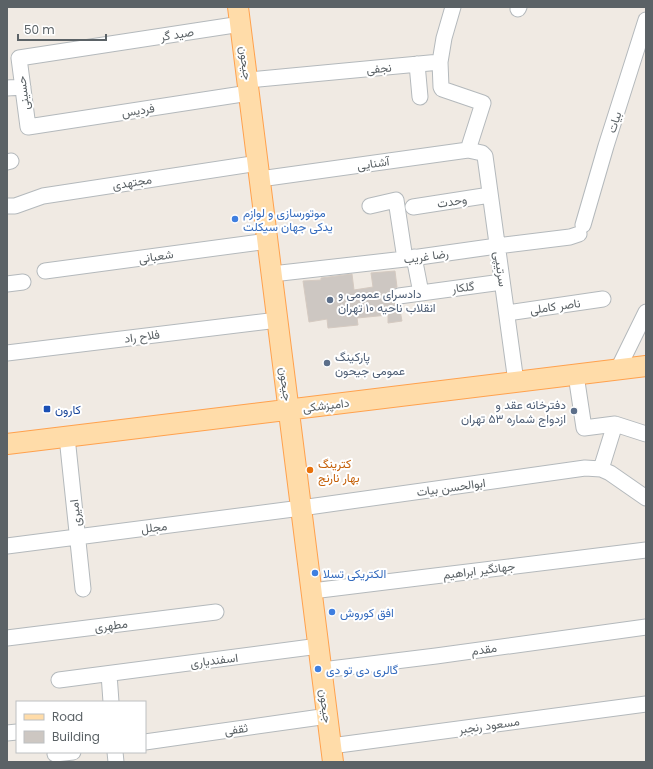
<svg xmlns="http://www.w3.org/2000/svg" width="653" height="769" viewBox="0 0 653 769" font-family="Poppins,Vazirmatn,sans-serif">
  <style>
    .building { fill: #cdc7c2; stroke: #d5cac1 }
    .lines { fill: none; stroke-linecap: round; stroke-linejoin: round }
    .minor-casing { stroke: #b4b9bc; stroke-width: 17 }
    .major-casing { stroke: #ffa14d; stroke-width: 22 }
    .minor { stroke: #fff; stroke-width: 15 }
    .major { stroke: #ffdca9; stroke-width: 20 }
    .shop-dot { fill: #3f7fe0; stroke: #fff; stroke-width: 1.5 }
    .service-dot { fill: #5c6f8a; stroke: #fff; stroke-width: 1.5 }
    .transit-dot { fill: #1a4fb4; stroke: #fff; stroke-width: 1.5 }
    .food-dot { fill: #e8710a; stroke: #fff; stroke-width: 1.5 }
    .labels { text-anchor: middle; dominant-baseline: central; stroke-width: 4; stroke-linejoin: round; paint-order: stroke }
    .street-label { font-size: 12px; fill: #5b6266; stroke: #fff }
    .shop-label { font-size: 12px; fill: #366cbe; stroke: #fff; text-anchor: start }
    .service-label { font-size: 12px; fill: #4e5e75; stroke: #fff; text-anchor: start }
    .transit-label { font-size: 12px; fill: #164399; stroke: #fff; text-anchor: start }
    .food-label { font-size: 12px; fill: #c56008; stroke: #fff; text-anchor: start }
  </style>
  <rect width="100%" height="100%" fill="#f0eae3"/>
  <path class="building" d="M 395,271 L 397,287 L 393,289 L 391,292 L 390,297 L 392,302 L 395,304 L 399,305 L 402,321 L 388,323 L 388,315 L 357,318 L 358,325 L 328,328 L 327,319 L 309,322 L 303,281 L 321,280 L 321,278 L 352,274 L 354,290 L 373,287 L 371,273 Z"/>
  <g class="lines">
    <defs>
      <path id="minor" d="M 453,7 L 444,38 L 440,62 L 441,87 L 442,89 L 483,103 L 468,150
        M 518,9 L 519,7
        M 241,24 L 19,58 L 28,127 L 249,93
        M 417,64 L 420,97
        M 248,80 L 440,62
        M 7,88 L 23,87
        M 7,162 L 11,161
        M 260,179 L 468,150 L 482,153 L 485,156 L 516,382
        M 7,206 L 15,206 L 43,196 L 258,163
        M 370,206 L 396,200 L 405,259
        M 413,207 L 490,195
        M 583,225 L 606,146 L 646,20
        M 414,257 L 421,293
        M 45,271 L 268,241
        M 272,274 L 405,259 L 497,246 L 570,237 L 579,234
        M 7,284 L 23,282
        M 399,296 L 502,282
        M 507,313 L 603,299
        M 7,353 L 278,320
        M 618,369 L 646,312
        M 576,375 L 584,428 L 615,424 L 601,469
        M 615,424 L 646,434
        M 67,437 L 83,589
        M 7,546 L 301,508 L 585,468 L 601,469 L 610,473 L 646,498
        M 312,591 L 646,550
        M 7,638 L 216,612
        M 322,670 L 436,656 L 646,627
        M 109,674 L 111,702
        M 59,680 L 319,646
        M 7,733 L 17,732
        M 145,742 L 328,716
        M 331,746 L 646,704
        M 115,752 L 116,762
        M 55,754 L 73,752"/>
      <path id="major" d="M 238,7 L 333,762
        M 7,444 L 646,366"/>
    </defs>
    <use href="#minor" class="minor-casing"/>
    <use href="#major" class="major-casing"/>
    <use href="#minor" class="minor"/>
    <use href="#major" class="major"/>
  </g>
  <g class="shop-dot">
    <circle cx="235" cy="219" r="4"/>
    <circle cx="315" cy="573" r="4"/>
    <circle cx="332" cy="612" r="4"/>
    <circle cx="318" cy="669" r="4"/>
  </g>
  <g class="service-dot">
    <circle cx="330" cy="300" r="4"/>
    <circle cx="327" cy="363" r="4"/>
    <circle cx="574" cy="411" r="4"/>
  </g>
  <rect class="transit-dot" x="43" y="405" width="8" height="8" rx="2"/>
  <circle class="food-dot" cx="310" cy="470" r="4"/>
  <g class="labels">
    <g class="street-label">
      <text transform="translate(177 34) rotate(-9)">صید گر</text>
      <text transform="translate(246 63) rotate(83)">جیحون</text>
      <text transform="translate(379 68) rotate(-5)">نجفی</text>
      <text transform="translate(23 93) rotate(-97)">حسینی</text>
      <text transform="translate(138 110) rotate(-9)">فردیس</text>
      <text transform="translate(614 122) rotate(-72)">بیات</text>
      <text transform="translate(373 163) rotate(-8)">آشنایی</text>
      <text transform="translate(132 182) rotate(-9)">مجتهدی</text>
      <text transform="translate(452 201) rotate(-9)">وحدت</text>
      <text transform="translate(156 256) rotate(-8)">شعبانی</text>
      <text transform="translate(426 256) rotate(-8)">رضا غریب</text>
      <text transform="translate(501 269) rotate(82)">سرتیپی</text>
      <text transform="translate(463 287) rotate(-7)">گلکار</text>
      <text transform="translate(555 306) rotate(-8)">ناصر کاملی</text>
      <text transform="translate(142 336) rotate(-7)">فلاح راد</text>
      <text transform="translate(286 384) rotate(83)">جیحون</text>
      <text transform="translate(326 405) rotate(-7)">دامپزشکی</text>
      <text transform="translate(451 487) rotate(-8)">ابوالحسن بیات</text>
      <text transform="translate(75 513) rotate(-96)">امیری</text>
      <text transform="translate(154 527) rotate(-7)">مجلل</text>
      <text transform="translate(479 570) rotate(-7)">جهانگیر ابراهیم</text>
      <text transform="translate(111 625) rotate(-7)">مطهری</text>
      <text transform="translate(484 649) rotate(-8)">مقدم</text>
      <text transform="translate(214 660) rotate(-7)">اسفندیاری</text>
      <text transform="translate(326 706) rotate(83)">جیحون</text>
      <text transform="translate(489 725) rotate(-8)">مسعود رنجبر</text>
      <text transform="translate(236 729) rotate(-8)">ثقفی</text>
    </g>
    <g class="shop-label">
      <text x="243" y="212">موتورسازی و لوازم<tspan x="243" dy="14">یدکی جهان سیکلت</tspan></text>
      <text x="323" y="573">الکتریکی تسلا</text>
      <text x="340" y="612">افق کوروش</text>
      <text x="326" y="669">گالری دی تو دی</text>
    </g>
    <g class="service-label">
      <text x="338" y="293">دادسرای عمومی و<tspan x="338" dy="14">انقلاب ناحیه ۱۰ تهران</tspan></text>
      <text x="335" y="356">پارکینگ<tspan x="335" dy="14">عمومی جیحون</tspan></text>
      <text x="566" y="404" text-anchor="end">دفترخانه عقد و<tspan x="566" dy="14">ازدواج شماره ۵۳ تهران</tspan></text>
    </g>
    <g class="transit-label">
      <text x="55" y="409">کارون</text>
    </g>
    <g class="food-label">
      <text x="318" y="463">کترینگ<tspan x="318" dy="14">بهار نارنج</tspan></text>
    </g>
  </g>
  <rect width="653" height="769" fill="none" stroke="#5b6266" stroke-width="16"/>
  <rect x="16" y="701" width="130" height="52" fill="#ffffff" stroke="#bdc0c2"/>
  <rect x="24" y="714" width="20" height="6" fill="#ffdca9" stroke="#bdc0c2"/>
  <text x="52" y="721" font-size="12" fill="#5b6266">Road</text>
  <rect x="24" y="731" width="20" height="12" fill="#cdc7c2" stroke="#bdc0c2"/>
  <text x="52" y="741" font-size="12" fill="#5b6266">Building</text>
  <path d="M18 34v6h88v-6" fill="none" stroke="#5b6266" stroke-width="2"/>
  <text x="24" y="34" font-size="12" fill="#5b6266" stroke="#ffffff" stroke-width="3" paint-order="stroke">50 m</text>
</svg>
